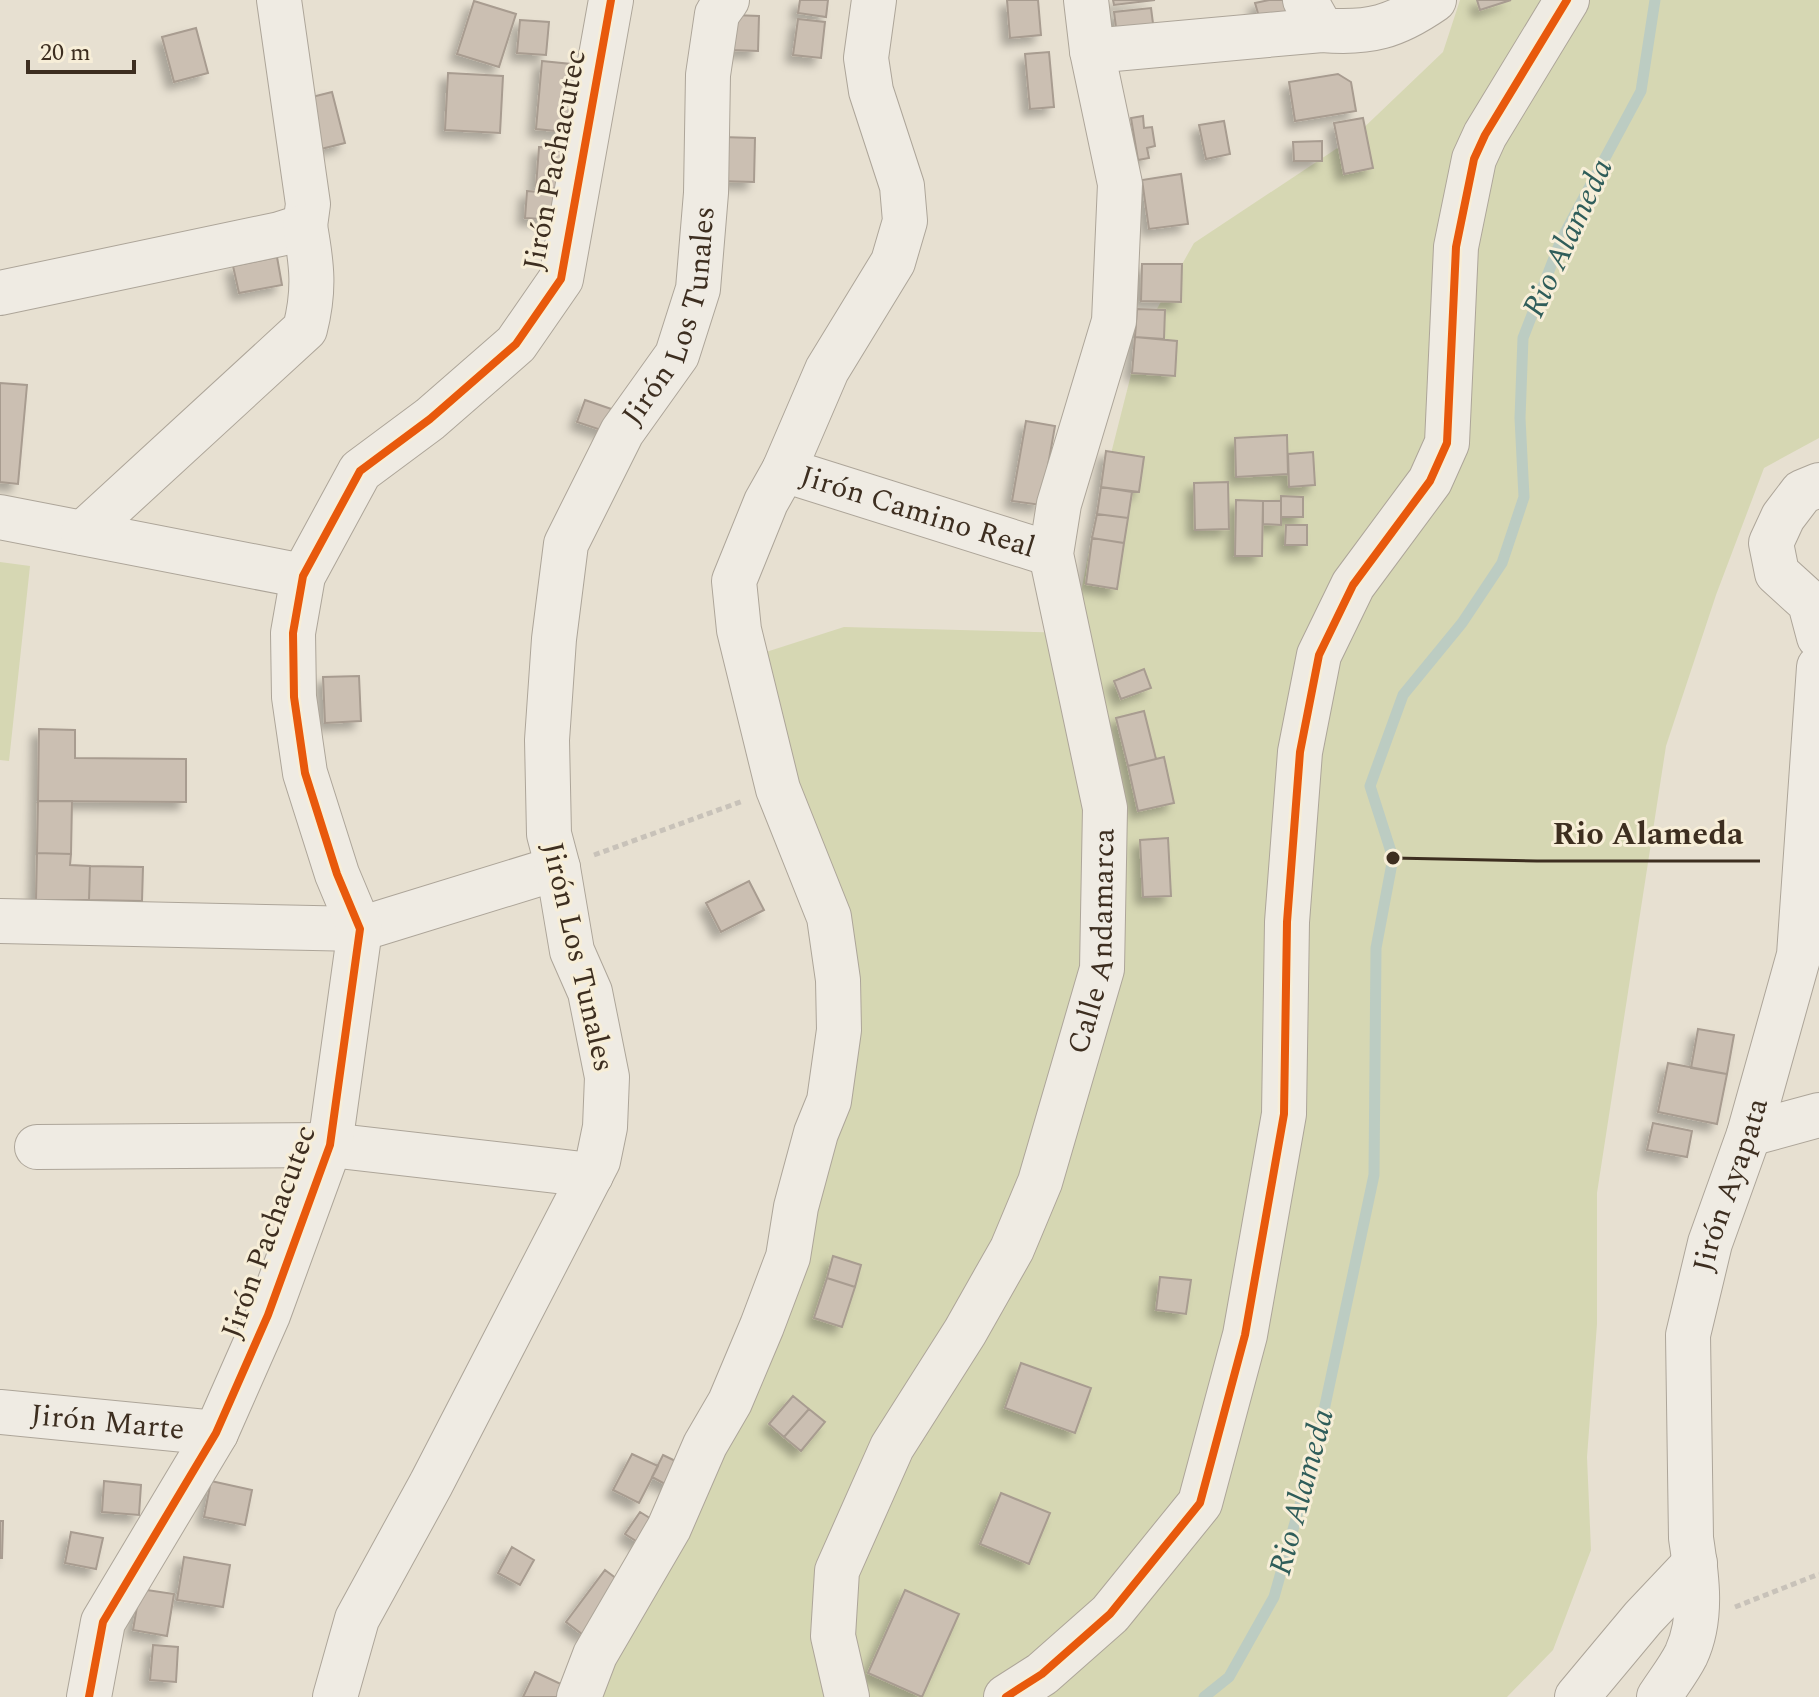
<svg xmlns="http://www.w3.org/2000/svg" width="1819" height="1697" viewBox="0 0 1819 1697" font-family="Spectral,serif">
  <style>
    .green { fill: #d6d7b3 }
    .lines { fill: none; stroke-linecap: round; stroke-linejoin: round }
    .stream { stroke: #bcccc2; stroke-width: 11 }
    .building { fill: #cbbfb2; stroke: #a89c90; stroke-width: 2; filter: url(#shadow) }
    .minor-casing { stroke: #ada599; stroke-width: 46 }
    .path { stroke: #c8c2b9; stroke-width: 5; stroke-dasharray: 6 4; stroke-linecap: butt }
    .minor { stroke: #efebe3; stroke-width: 44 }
    .cycleway-casing { stroke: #f7eed8; stroke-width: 13 }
    .cycleway { stroke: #e8590c; stroke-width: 8 }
    .labels { text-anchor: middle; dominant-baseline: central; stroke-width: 6; stroke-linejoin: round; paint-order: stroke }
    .street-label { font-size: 30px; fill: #3d2e20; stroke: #f7eed8 }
    .water-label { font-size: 32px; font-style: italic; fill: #2f5d5a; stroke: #f7eed8 }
    .leader { fill: none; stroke: #3d2e20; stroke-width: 3 }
    .callout-dot { fill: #3d2e20; stroke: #f7eed8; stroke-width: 3 }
    .callout-label { font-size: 32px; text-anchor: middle; font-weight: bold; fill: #3d2e20; stroke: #f7eed8; stroke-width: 6; stroke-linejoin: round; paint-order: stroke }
  </style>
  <defs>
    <filter id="shadow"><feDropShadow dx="-7" dy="7" stdDeviation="4" flood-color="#0004"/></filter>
  </defs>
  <rect width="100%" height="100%" fill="#e7e0d1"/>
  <path class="green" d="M 1460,0 L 1819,0 L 1819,438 L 1764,468 L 1716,595 L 1666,746 L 1597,1193 L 1597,1324 L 1587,1457 L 1591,1550 L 1553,1650 L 1507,1697 L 590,1697 L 769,1341 L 845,1044 L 766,652 L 844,627 L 1073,633 L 1098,505 L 1140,339 L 1194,243 L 1354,137 L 1443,52 Z
    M 0,562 L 30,566 L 9,761 L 0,760 Z"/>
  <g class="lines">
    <path class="stream" d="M 1204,1697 L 1229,1677 L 1274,1597 L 1316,1448 L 1374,1175 L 1376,948 L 1393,858 L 1370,786 L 1403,695 L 1462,623 L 1502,563 L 1524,497 L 1520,418 L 1523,338 L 1561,240 L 1641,91 L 1655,0"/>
  </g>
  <path class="building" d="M 800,0 L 828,0 L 826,17 L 798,13 Z
    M 1007,0 L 1038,0 L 1041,35 L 1010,38 Z
    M 1113,0 L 1155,0 L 1114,5 Z
    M 1269,0 L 1287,0 L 1292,19 L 1262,27 L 1255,3 Z
    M 1477,0 L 1511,0 L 1480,10 Z
    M 474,1 L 516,14 L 499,67 L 457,54 Z
    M 1151,8 L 1154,31 L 1117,35 L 1114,12 Z
    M 733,15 L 759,16 L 758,51 L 732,50 Z
    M 798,19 L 825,22 L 821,58 L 793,55 Z
    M 520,20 L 549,22 L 546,55 L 517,53 Z
    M 196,28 L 208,73 L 174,82 L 162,37 Z
    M 1049,52 L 1054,107 L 1030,109 L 1025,54 Z
    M 542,61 L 581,65 L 575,133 L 536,129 Z
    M 448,73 L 503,76 L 500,133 L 445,130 Z
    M 1338,74 L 1351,82 L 1356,111 L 1295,121 L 1289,82 Z
    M 332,92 L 345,143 L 321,149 L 308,98 Z
    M 1143,116 L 1144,128 L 1152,127 L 1155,146 L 1147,148 L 1149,158 L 1138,160 L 1131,118 Z
    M 1363,118 L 1373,168 L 1344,174 L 1334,123 Z
    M 1224,121 L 1230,154 L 1206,159 L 1199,125 Z
    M 721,137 L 755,138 L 754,182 L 719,181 Z
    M 1322,141 L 1322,161 L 1294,161 L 1293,142 Z
    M 539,147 L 564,148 L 561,189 L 536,187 Z
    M 1181,174 L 1188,224 L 1149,229 L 1142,180 Z
    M 527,191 L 559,194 L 558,220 L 525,218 Z
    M 277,257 L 282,285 L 239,293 L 233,266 Z
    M 1142,264 L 1182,264 L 1181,302 L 1141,301 Z
    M 1137,309 L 1165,310 L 1164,339 L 1135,337 Z
    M 1135,337 L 1177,341 L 1175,376 L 1132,373 Z
    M 0,383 L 27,385 L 18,484 L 0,482 Z
    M 585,400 L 620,412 L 613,434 L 577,422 Z
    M 1026,421 L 1055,426 L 1041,505 L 1012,501 Z
    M 1287,435 L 1288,474 L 1236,477 L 1235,438 Z
    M 1106,451 L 1144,457 L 1139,492 L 1101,487 Z
    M 1313,452 L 1315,485 L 1289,487 L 1288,454 Z
    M 1228,482 L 1229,529 L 1195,530 L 1194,483 Z
    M 1101,487 L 1132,492 L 1128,518 L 1097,514 Z
    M 1281,496 L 1303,497 L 1303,517 L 1281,517 Z
    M 1236,500 L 1263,501 L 1262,556 L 1235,556 Z
    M 1263,501 L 1281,501 L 1281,525 L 1263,524 Z
    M 1097,514 L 1128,518 L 1124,543 L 1092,538 Z
    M 1286,525 L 1307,525 L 1307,545 L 1285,545 Z
    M 1092,538 L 1124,543 L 1117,589 L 1086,584 Z
    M 1144,669 L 1151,688 L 1121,699 L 1114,681 Z
    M 359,676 L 361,721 L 325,723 L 323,677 Z
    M 1144,711 L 1156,759 L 1128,766 L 1116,718 Z
    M 39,729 L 75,730 L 75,758 L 186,759 L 186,802 L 38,801 Z
    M 1164,757 L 1174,803 L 1138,811 L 1128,766 Z
    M 38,801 L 72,801 L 71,854 L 37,853 Z
    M 1168,838 L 1171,896 L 1143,897 L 1140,840 Z
    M 37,853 L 71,854 L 70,865 L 90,866 L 89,900 L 36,900 Z
    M 90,866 L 143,867 L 142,901 L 89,900 Z
    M 749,881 L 764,910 L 721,932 L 706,903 Z
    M 1698,1029 L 1734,1035 L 1727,1074 L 1691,1068 Z
    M 1668,1063 L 1727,1074 L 1717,1124 L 1658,1112 Z
    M 1653,1123 L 1692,1131 L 1687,1157 L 1647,1150 Z
    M 833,1256 L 861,1265 L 855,1287 L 827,1278 Z
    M 1160,1277 L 1191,1280 L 1186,1314 L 1156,1310 Z
    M 827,1278 L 855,1287 L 842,1327 L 814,1318 Z
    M 1021,1363 L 1091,1388 L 1075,1433 L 1005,1408 Z
    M 793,1396 L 809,1409 L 784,1437 L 769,1424 Z
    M 809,1409 L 825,1422 L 801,1451 L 784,1437 Z
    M 632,1454 L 658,1466 L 639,1503 L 613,1490 Z
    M 663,1455 L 688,1467 L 676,1490 L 652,1477 Z
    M 104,1481 L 141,1485 L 139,1515 L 102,1512 Z
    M 211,1481 L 252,1490 L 245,1525 L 204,1517 Z
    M 1001,1493 L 1050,1513 L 1029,1564 L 980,1544 Z
    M 640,1512 L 661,1525 L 647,1548 L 625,1534 Z
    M 0,1521 L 3,1521 L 2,1558 L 0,1558 Z
    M 71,1532 L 103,1538 L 96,1569 L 65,1563 Z
    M 512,1547 L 534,1560 L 520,1585 L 498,1573 Z
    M 184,1557 L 230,1565 L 223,1607 L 177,1600 Z
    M 605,1570 L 625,1585 L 586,1637 L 566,1622 Z
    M 140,1589 L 174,1594 L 167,1636 L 133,1630 Z
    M 905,1590 L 959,1614 L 922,1697 L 868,1673 Z
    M 153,1645 L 178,1647 L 176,1682 L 150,1680 Z
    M 535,1672 L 563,1685 L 557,1697 L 523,1697 Z"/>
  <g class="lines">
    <defs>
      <g id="minor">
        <path d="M 1305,0 L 1322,30 C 1369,34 1395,27 1434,0"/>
        <path d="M 1092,51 L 1322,30"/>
        <path d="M 0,293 L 280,234 L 305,226 L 308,204 L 279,0"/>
        <path id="s1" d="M 784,470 L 1051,554"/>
        <path d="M 1819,485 L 1802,492 L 1783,517 L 1771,543 L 1777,573 L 1810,603 L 1819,637"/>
        <path d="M 0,517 L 303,576"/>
        <path d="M 83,533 L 305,329 C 315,290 312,265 305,226"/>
        <path d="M 0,921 L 360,929 L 558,868"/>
        <path d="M 1749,1134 L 1819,1115"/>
        <path d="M 37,1147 L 330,1145 L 591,1175"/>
        <path id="s2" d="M 0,1412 L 216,1433"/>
        <path d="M 89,1697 L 103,1622 L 216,1433 L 268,1315 L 330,1145 L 360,929 L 337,874 L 305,773 L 294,697 L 293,633 L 303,576 L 360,471 L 430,419 L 516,344 L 561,279 L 611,0"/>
        <path id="s3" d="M 335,1697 L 357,1619 L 431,1484 L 598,1161 L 605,1127 L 607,1077 L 590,992 L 572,951 L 558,868 L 549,834 L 547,740 L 554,639 L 566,544 L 622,432 L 677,355 L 698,289 L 706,193 L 708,75 L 717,14 L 727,0"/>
        <path d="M 579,1697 L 595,1655 L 669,1528 L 705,1445 L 730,1402 L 762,1326 L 788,1257 L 796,1207 L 816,1133 L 829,1101 L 839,1030 L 838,980 L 829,917 L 778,789 L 739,630 L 734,581 L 766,502 L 784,470 L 827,370 L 893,262 L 905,221 L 902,186 L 871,91 L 866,58 L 874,0"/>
        <path id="s4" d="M 847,1697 L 833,1636 L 837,1571 L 892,1447 L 965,1332 L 1012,1249 L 1040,1182 L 1102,969 L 1105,808 L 1051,554 L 1059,504 L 1114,321 L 1120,184 L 1092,51 L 1086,0"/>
        <path d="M 1006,1697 L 1042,1674 L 1110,1614 L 1200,1503 L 1245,1335 L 1284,1114 L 1287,922 L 1300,752 L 1319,655 L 1353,585 L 1430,481 L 1447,443 L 1456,247 L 1474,159 L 1485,135 L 1567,0"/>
        <path d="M 1577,1697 L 1643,1618 L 1695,1563"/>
        <path id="s5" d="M 1659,1697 C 1668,1683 1679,1669 1686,1655 C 1703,1619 1697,1577 1691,1538 L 1688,1335 L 1710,1243 L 1749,1134 L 1799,955 L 1819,667"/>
      </g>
    </defs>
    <use href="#minor" class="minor-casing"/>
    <path class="path" d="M 594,855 L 743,801
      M 1735,1607 L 1819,1574"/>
    <use href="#minor" class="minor"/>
    <defs>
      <path id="cycleway" d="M 89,1697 L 103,1622 L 216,1433 L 268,1315 L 330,1145 L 360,929 L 337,874 L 305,773 L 294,697 L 293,633 L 303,576 L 360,471 L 430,419 L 516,344 L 561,279 L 611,0
        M 1006,1697 L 1042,1674 L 1110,1614 L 1200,1503 L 1245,1335 L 1284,1114 L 1287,922 L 1300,752 L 1319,655 L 1353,585 L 1430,481 L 1447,443 L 1456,247 L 1474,159 L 1485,135 L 1567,0"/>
    </defs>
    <use href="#cycleway" class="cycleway-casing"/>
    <use href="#cycleway" class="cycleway"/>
  </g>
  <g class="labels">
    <g class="street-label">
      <text transform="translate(555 160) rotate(-79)">Jirón Pachacutec</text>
      <text stroke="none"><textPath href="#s3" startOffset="1480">Jirón Los Tunales</textPath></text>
      <text stroke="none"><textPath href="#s1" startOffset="140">Jirón Camino Real</textPath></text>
      <text stroke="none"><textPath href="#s4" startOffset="816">Calle Andamarca</textPath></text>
      <text transform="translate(578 957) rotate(77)">Jirón Los Tunales</text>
      <text stroke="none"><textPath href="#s5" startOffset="528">Jirón Ayapata</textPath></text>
      <text transform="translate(269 1232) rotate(-70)">Jirón Pachacutec</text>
      <text stroke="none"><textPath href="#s2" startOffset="108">Jirón Marte</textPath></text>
    </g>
    <g class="water-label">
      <text transform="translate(1568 238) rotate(-65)">Rio Alameda</text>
      <text transform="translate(1302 1492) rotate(-75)">Rio Alameda</text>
    </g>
  </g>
  <path class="leader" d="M1393 858L1537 861H1760"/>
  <circle class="callout-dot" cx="1393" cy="858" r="8"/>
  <g class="callout-label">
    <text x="1648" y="844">Rio Alameda</text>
  </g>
  <path d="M28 60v12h106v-12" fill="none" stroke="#3d2e20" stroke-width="4"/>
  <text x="40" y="60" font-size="24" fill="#3d2e20" stroke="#f7eed8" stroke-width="6" paint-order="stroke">20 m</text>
</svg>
